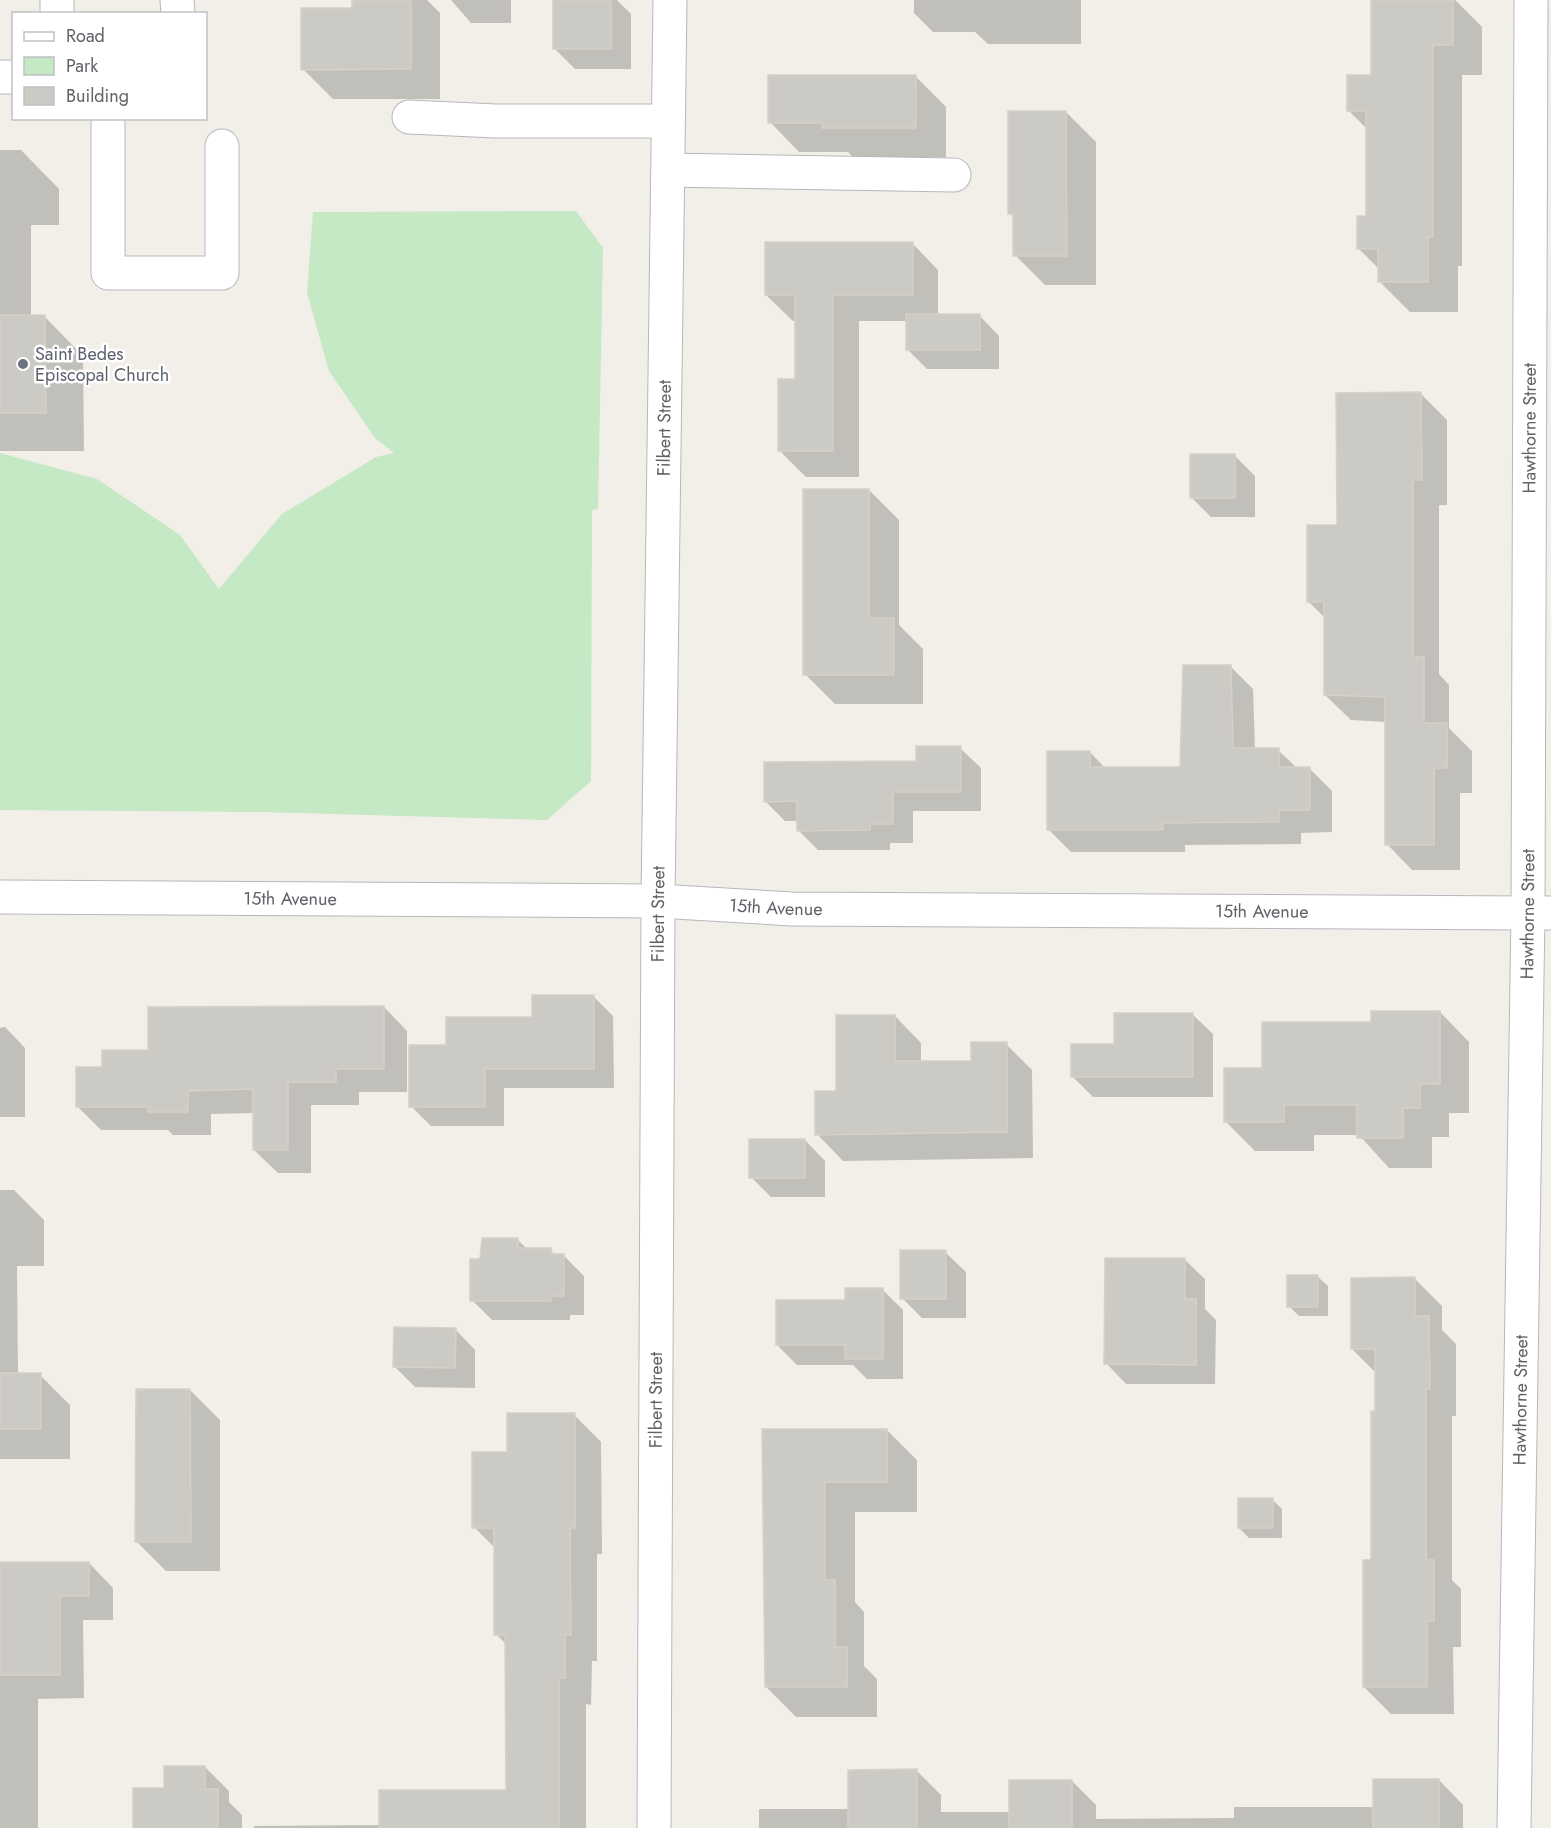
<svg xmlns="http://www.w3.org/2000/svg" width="1551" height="1828" viewBox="0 0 1551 1828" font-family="Jost,sans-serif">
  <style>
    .green { fill: #c5e8c5 }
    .shadow { fill: #0003 }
    .building { fill: #cccac5; stroke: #d6d1c6; stroke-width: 1.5 }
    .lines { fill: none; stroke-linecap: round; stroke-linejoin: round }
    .minor-casing { stroke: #b5b8bc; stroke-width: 35 }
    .minor { stroke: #fff; stroke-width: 33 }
    .worship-dot { fill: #6b7280; stroke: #fff; stroke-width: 2 }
    .labels { text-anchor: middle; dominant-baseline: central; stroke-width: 5; stroke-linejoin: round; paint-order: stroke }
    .worship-label { font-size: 18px; fill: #5b616d; stroke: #fff; text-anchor: start }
    .street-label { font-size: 18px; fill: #5f6368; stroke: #fff }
  </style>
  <rect width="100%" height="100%" fill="#f1efe8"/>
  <path class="green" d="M 576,211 L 603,248 L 598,509 L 592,510 L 591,781 L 547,820 L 262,812 L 0,810 L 0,453 L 97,479 L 180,535 L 219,589 L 282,514 L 376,457 L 394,453 L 375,438 L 329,371 L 307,293 L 313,212 Z"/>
  <path class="shadow" d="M 354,0 L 427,0 L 440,13 L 440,99 L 333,99 L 303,69 L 354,9 Z
    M 451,0 L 511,0 L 511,23 L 471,23 Z
    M 555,0 L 617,0 L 631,14 L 631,69 L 575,69 L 555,49 Z
    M 914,0 L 1081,0 L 1081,44 L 988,44 L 975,32 L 933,32 L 914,13 Z
    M 1373,0 L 1455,0 L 1482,27 L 1482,75 L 1462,75 L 1462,266 L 1458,266 L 1458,312 L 1410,312 L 1380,282 L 1380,270 L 1358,248 L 1367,217 L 1367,129 L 1348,110 L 1373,76 Z
    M 916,77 L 946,107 L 946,157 L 853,157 L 848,152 L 799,152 L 770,122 Z
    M 1066,112 L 1096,142 L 1096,285 L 1045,285 L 1015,255 L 1015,218 L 1010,214 Z
    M 0,150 L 21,150 L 59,189 L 59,225 L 31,225 L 31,317 L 45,317 L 83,356 L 84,451 L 0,451 Z
    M 912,243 L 938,270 L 938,315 L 979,315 L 999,336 L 999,369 L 927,369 L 907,349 L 907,321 L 859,321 L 859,477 L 806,477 L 779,450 L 797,380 L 797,321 L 793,321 L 766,295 Z
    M 1421,394 L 1447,420 L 1447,505 L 1439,505 L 1439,674 L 1449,685 L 1449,728 L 1472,751 L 1472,793 L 1460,793 L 1460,870 L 1412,870 L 1387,844 L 1386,722 L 1351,720 L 1325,695 L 1325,618 L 1308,601 L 1338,526 Z
    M 1235,456 L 1255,476 L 1255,517 L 1211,517 L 1191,497 Z
    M 869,490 L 899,520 L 899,625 L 923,649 L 923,704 L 835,704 L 805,674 Z
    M 1230,666 L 1253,689 L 1255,750 L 1278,750 L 1297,768 L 1309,768 L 1332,791 L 1332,832 L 1301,833 L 1301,844 L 1185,845 L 1185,852 L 1071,852 L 1048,829 L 1090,752 L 1106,769 L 1182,769 Z
    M 960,748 L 981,768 L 981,811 L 913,811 L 913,843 L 890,843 L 890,850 L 818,850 L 798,830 L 798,821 L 785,821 L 765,801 L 917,763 Z
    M 593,996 L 613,1016 L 614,1088 L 504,1088 L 504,1126 L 431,1126 L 411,1106 L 447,1046 Z
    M 384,1007 L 407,1031 L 407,1092 L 359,1092 L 359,1105 L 311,1105 L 311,1173 L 278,1173 L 254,1150 L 254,1113 L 211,1114 L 211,1135 L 173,1135 L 168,1130 L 101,1130 L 78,1107 L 104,1068 L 149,1052 Z
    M 1440,1012 L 1469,1042 L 1469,1113 L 1449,1113 L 1449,1137 L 1432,1137 L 1432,1168 L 1389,1168 L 1359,1135 L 1314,1135 L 1314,1151 L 1255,1151 L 1225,1121 L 1263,1070 L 1372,1023 Z
    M 1192,1014 L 1213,1034 L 1213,1097 L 1093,1097 L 1073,1077 L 1116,1046 Z
    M 895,1016 L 921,1043 L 921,1062 L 972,1062 L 1006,1044 L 1032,1070 L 1033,1158 L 843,1161 L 817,1134 L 837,1093 Z
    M 5,1027 L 25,1048 L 25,1117 L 0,1117 L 0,1028 Z
    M 805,1140 L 825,1161 L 825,1197 L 771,1197 L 751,1177 Z
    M 0,1190 L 14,1190 L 44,1220 L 44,1266 L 17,1266 L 18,1375 L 40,1375 L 70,1405 L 70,1459 L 0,1459 Z
    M 518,1240 L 528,1250 L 550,1250 L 556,1256 L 564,1256 L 584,1276 L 584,1315 L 570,1315 L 570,1320 L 492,1320 L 472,1300 L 481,1261 Z
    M 945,1252 L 966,1272 L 966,1318 L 922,1318 L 902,1298 Z
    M 1184,1259 L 1205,1279 L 1205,1309 L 1216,1320 L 1215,1384 L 1126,1384 L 1106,1363 Z
    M 1318,1277 L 1328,1286 L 1328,1316 L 1299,1316 L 1289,1306 Z
    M 1415,1279 L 1442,1306 L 1442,1330 L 1456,1344 L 1456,1416 L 1452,1416 L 1452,1580 L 1461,1589 L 1461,1647 L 1453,1647 L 1454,1714 L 1391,1714 L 1364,1687 L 1372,1562 L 1376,1373 L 1352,1349 Z
    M 882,1289 L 903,1310 L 903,1379 L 867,1379 L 853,1365 L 797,1365 L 777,1345 L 847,1301 Z
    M 455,1329 L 475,1350 L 475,1388 L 415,1387 L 395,1367 Z
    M 190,1390 L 220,1420 L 220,1571 L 166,1571 L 136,1541 Z
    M 574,1415 L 601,1442 L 602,1554 L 597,1554 L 597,1661 L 592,1661 L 591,1705 L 586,1704 L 586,1828 L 254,1828 L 254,1826 L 381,1825 L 507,1791 L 506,1644 L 496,1634 L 496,1549 L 474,1527 L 509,1453 Z
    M 887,1430 L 917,1460 L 917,1512 L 855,1512 L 855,1602 L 864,1612 L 864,1666 L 877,1679 L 877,1717 L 796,1717 L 766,1687 L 764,1431 Z
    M 1272,1499 L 1282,1509 L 1282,1538 L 1249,1538 L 1239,1528 Z
    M 0,1563 L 89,1563 L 113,1588 L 113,1620 L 83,1620 L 84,1698 L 38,1699 L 38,1828 L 0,1828 Z
    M 205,1767 L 229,1791 L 229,1802 L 242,1815 L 242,1828 L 135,1828 L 166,1789 Z
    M 916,1770 L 941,1795 L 941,1812 L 1011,1812 L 1072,1781 L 1096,1805 L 1096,1819 L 1234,1818 L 1234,1807 L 1375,1807 L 1439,1780 L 1463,1805 L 1463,1828 L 759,1828 L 759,1809 L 849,1809 Z"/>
  <path class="building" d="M 352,0 L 411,0 L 411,69 L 301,70 L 301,8 L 352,8 Z
    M 553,0 L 611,0 L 611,49 L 553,49 Z
    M 1371,0 L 1453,0 L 1453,45 L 1433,45 L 1433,237 L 1428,237 L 1428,282 L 1378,282 L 1378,249 L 1357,249 L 1357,216 L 1366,216 L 1366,111 L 1347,111 L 1347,75 L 1371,75 Z
    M 768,75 L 916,75 L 916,128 L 822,128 L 822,123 L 768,123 Z
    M 1008,111 L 1066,111 L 1067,256 L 1013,256 L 1013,214 L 1008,214 Z
    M 765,242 L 913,242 L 913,295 L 833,295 L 833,451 L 778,451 L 778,379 L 795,379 L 795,295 L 765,295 Z
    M 906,314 L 980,314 L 980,350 L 906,350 Z
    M 0,315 L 45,315 L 46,413 L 0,413 Z
    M 1421,392 L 1422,480 L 1413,480 L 1413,657 L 1424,657 L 1424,723 L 1447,723 L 1447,768 L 1434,768 L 1434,845 L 1385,845 L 1385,697 L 1324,695 L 1324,602 L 1307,602 L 1307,525 L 1337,525 L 1336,393 Z
    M 1190,454 L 1235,454 L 1235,498 L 1190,498 Z
    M 803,489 L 869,489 L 869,618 L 894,618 L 894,675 L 803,675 Z
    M 1183,665 L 1231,665 L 1233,748 L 1279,748 L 1279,767 L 1310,767 L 1310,810 L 1279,810 L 1279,822 L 1163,823 L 1163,830 L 1047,830 L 1047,751 L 1090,751 L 1090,767 L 1180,767 Z
    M 916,746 L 961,746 L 961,792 L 893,792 L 893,824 L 870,824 L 870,830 L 797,831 L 797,801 L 764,802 L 764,762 L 916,761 Z
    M 532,995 L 594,995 L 594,1069 L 485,1069 L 485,1107 L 409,1107 L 409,1045 L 446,1045 L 446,1017 L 532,1017 Z
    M 384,1006 L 384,1069 L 336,1069 L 336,1082 L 288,1082 L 288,1150 L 253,1150 L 253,1089 L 188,1091 L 188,1112 L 148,1112 L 148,1107 L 76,1107 L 76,1067 L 102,1067 L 102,1050 L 148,1050 L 148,1007 Z
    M 1371,1011 L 1440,1011 L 1440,1084 L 1420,1084 L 1420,1108 L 1403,1108 L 1403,1138 L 1357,1138 L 1357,1105 L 1284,1105 L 1284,1122 L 1224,1122 L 1224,1068 L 1262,1068 L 1262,1022 L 1371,1022 Z
    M 1114,1013 L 1193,1013 L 1193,1077 L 1071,1077 L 1071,1044 L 1114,1044 Z
    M 836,1015 L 895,1015 L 895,1061 L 971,1061 L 971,1042 L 1007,1042 L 1007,1132 L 815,1135 L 815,1091 L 836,1091 Z
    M 749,1139 L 805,1139 L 805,1178 L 749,1178 Z
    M 482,1238 L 518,1238 L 518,1248 L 551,1248 L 551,1254 L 564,1254 L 564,1296 L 551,1296 L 551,1301 L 470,1301 L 470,1259 L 480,1259 Z
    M 900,1250 L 946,1250 L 946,1299 L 900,1299 Z
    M 1105,1258 L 1185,1258 L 1185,1299 L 1196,1299 L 1196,1365 L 1104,1364 Z
    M 1287,1275 L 1318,1275 L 1318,1307 L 1287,1307 Z
    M 1415,1277 L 1415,1316 L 1429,1316 L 1430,1389 L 1426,1389 L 1426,1560 L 1434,1560 L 1434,1621 L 1427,1621 L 1427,1687 L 1363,1687 L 1363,1560 L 1371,1560 L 1371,1411 L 1375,1411 L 1375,1349 L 1351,1349 L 1351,1278 Z
    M 845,1288 L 883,1288 L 883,1359 L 845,1359 L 845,1345 L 776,1345 L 776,1300 L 845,1300 Z
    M 394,1327 L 456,1328 L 455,1368 L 393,1367 Z
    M 0,1373 L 41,1373 L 41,1429 L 0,1429 Z
    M 136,1389 L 190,1389 L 191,1542 L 135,1542 Z
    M 507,1413 L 575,1413 L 575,1528 L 570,1528 L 571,1635 L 565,1635 L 565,1678 L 559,1678 L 559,1828 L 379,1828 L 379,1790 L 506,1790 L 505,1635 L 494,1635 L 494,1528 L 472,1528 L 472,1452 L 507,1452 Z
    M 762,1429 L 887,1429 L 887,1482 L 825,1482 L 825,1580 L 835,1580 L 835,1647 L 847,1647 L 847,1687 L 765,1687 Z
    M 1238,1498 L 1273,1498 L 1273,1528 L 1238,1528 Z
    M 0,1562 L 89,1562 L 89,1596 L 60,1596 L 60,1675 L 0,1675 Z
    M 164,1766 L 205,1766 L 205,1789 L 218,1789 L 218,1828 L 133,1828 L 133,1788 L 164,1788 Z
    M 917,1769 L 917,1828 L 848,1828 L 848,1770 Z
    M 1373,1779 L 1439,1779 L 1439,1828 L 1373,1828 Z
    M 1009,1780 L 1072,1780 L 1072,1828 L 1009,1828 Z"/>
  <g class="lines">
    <defs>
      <g id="minor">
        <path d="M 57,0 L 57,14"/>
        <path d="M 177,0 L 178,14"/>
        <path d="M 0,77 L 14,77"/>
        <path d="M 409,117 L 496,121 L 668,121"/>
        <path d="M 108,118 L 108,273 L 222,273 L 222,146"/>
        <path d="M 668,170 L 954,175"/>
        <path id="s1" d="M 0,897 L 658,901 L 792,909 L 1549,913"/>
        <path id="s2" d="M 654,1828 L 658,901 L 670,0"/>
        <path id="s3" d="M 1514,1828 L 1528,913 L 1531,0"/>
      </g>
    </defs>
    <use href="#minor" class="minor-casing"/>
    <use href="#minor" class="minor"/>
  </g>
  <circle class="worship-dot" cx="23" cy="364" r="6"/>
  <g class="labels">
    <g class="worship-label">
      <text x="35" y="354">Saint Bedes<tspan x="35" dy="21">Episcopal Church</tspan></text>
    </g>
    <g class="street-label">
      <text stroke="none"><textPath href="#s2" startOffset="1400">Filbert Street</textPath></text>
      <text stroke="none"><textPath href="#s3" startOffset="1400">Hawthorne Street</textPath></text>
      <text stroke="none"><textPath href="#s1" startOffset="290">15th Avenue</textPath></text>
      <text stroke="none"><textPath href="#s1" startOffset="776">15th Avenue</textPath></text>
      <text stroke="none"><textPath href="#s1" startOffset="1262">15th Avenue</textPath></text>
      <text stroke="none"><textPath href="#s2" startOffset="914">Filbert Street</textPath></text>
      <text stroke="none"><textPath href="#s3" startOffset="914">Hawthorne Street</textPath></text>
      <text stroke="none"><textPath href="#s2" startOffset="428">Filbert Street</textPath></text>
      <text stroke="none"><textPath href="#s3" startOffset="428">Hawthorne Street</textPath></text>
    </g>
  </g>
  <rect x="12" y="12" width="195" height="108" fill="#ffffff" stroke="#bfc1c3" stroke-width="1.5"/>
  <rect x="24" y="32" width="30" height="9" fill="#ffffff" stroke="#bfc1c3" stroke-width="1.5"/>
  <text x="66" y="42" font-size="18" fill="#5f6368">Road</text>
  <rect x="24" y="57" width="30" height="18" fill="#c5e8c5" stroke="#bfc1c3" stroke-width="1.5"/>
  <text x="66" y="72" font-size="18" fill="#5f6368">Park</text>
  <rect x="24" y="87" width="30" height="18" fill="#cccac5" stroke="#bfc1c3" stroke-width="1.5"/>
  <text x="66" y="102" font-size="18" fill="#5f6368">Building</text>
</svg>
